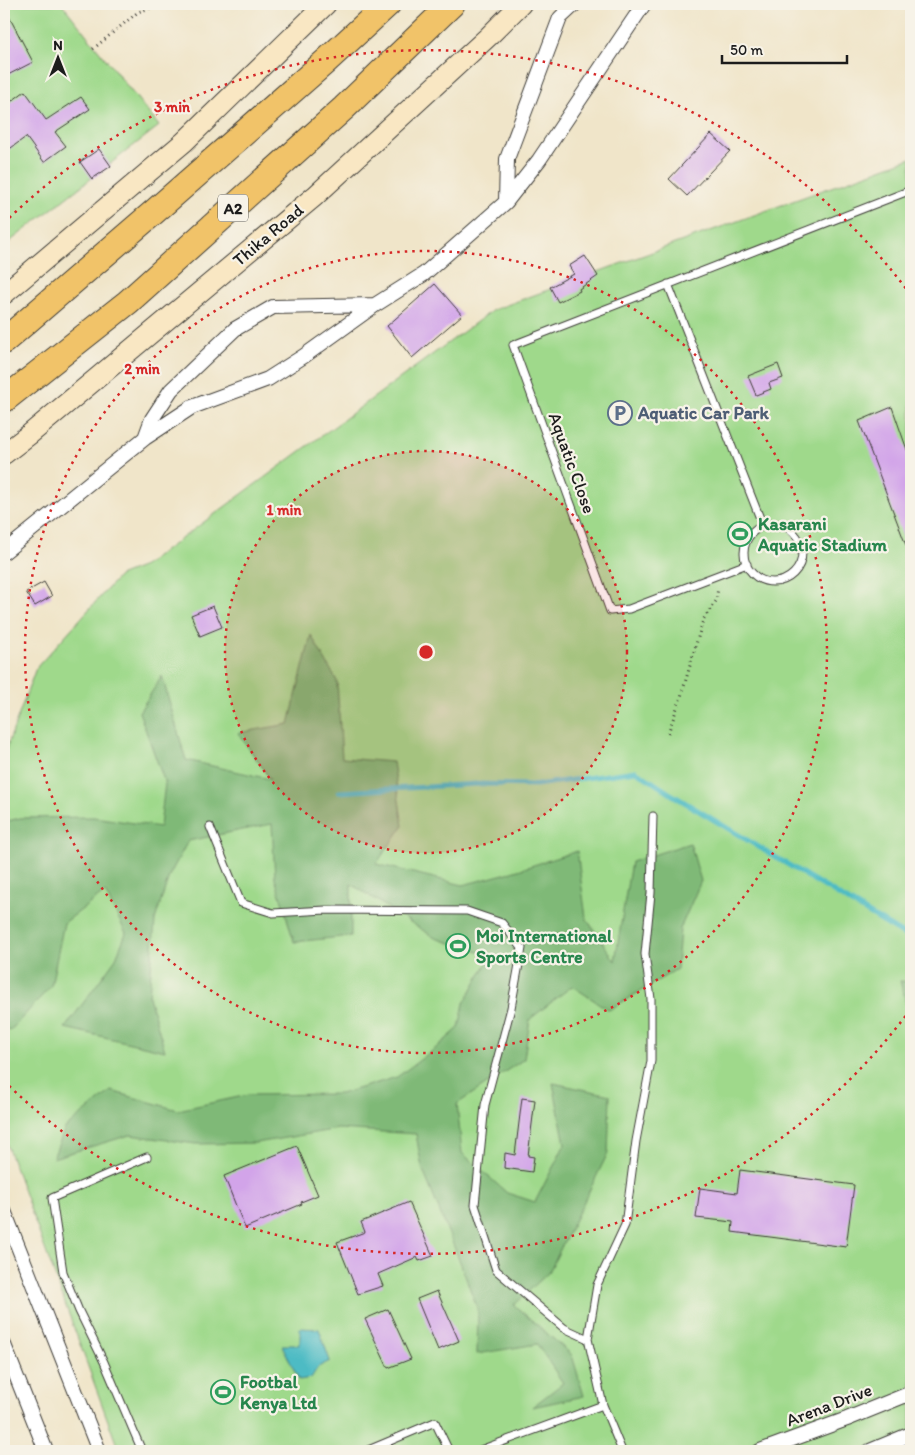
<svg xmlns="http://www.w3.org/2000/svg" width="915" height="1455" viewBox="0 0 915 1455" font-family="Itim,sans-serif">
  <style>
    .green { fill: #9fd98b; stroke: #5e7a54 }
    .forest { fill: #7fb977; stroke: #4e6a4a }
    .water { fill: #4dbbc4; stroke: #346c70 }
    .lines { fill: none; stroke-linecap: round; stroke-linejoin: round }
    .stream { stroke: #4dbbc4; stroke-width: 5 }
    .building { fill: #d2a4e9 }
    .lane-casing { stroke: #3c3a36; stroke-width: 9 }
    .street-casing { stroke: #3c3a36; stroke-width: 16 }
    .secondary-casing { stroke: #3c3a36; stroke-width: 22 }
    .highway-casing { stroke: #3c3a36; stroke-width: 27 }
    .path { stroke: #3c3a36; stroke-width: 3; stroke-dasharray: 1 4; stroke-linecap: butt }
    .lane { stroke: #fff; stroke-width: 7 }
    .street { stroke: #fff; stroke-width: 14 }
    .secondary { stroke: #f9e7c3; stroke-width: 20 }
    .highway { stroke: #f1c369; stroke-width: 25 }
    .ring { fill: none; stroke: #d62828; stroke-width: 2.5; stroke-dasharray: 2.5 5 }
    .labels { text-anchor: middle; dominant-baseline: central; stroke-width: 4.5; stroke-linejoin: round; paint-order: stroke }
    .shield { fill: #f7f3e8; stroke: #5e5c59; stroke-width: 1 }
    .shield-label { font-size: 16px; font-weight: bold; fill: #1c1c1c }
    .street-label { font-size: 18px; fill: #1c1c1c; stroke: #f7f3e8 }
    .service-label { font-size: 18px; font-weight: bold; fill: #4e5e75; stroke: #f7f3e8; text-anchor: start }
    .leisure-label { font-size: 18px; font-weight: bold; fill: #27864d; stroke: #f7f3e8; text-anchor: start }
    .centre { fill: #d62828; stroke: #f7f3e8; stroke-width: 2.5 }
    .ring-label { font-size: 15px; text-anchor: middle; font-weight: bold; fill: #d62828; stroke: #f7f3e8; stroke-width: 4.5; stroke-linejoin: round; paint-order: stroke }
  </style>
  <rect width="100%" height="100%" fill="#f7f3e8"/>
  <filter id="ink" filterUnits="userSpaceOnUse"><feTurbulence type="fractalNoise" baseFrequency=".02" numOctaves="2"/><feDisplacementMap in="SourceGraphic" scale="10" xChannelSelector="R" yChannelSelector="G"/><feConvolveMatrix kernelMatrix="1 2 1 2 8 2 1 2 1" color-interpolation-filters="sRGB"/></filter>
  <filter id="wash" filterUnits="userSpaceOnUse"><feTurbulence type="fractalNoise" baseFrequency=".0096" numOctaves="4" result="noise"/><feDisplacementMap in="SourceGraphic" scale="20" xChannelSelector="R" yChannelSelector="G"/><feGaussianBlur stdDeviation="1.12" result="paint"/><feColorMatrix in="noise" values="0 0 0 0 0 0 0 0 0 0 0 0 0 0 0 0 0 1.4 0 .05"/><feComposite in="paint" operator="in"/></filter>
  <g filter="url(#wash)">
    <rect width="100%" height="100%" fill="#f0e5c9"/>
    <path class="green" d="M 4,4 L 62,4 L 159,126 L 4,246 Z
      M 911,158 L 911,1451 L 119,1451 L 4,1137 L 4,755 L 36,668 L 119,576 L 144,566 L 493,310 Z"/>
    <path class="forest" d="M 311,635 L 337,681 L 342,758 L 393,762 L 403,826 L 376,864 L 463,885 L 515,871 L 577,851 L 586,918 L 615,961 L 631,862 L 690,843 L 701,881 L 680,929 L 677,969 L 609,1010 L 572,986 L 530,1019 L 524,1059 L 457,1104 L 462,1153 L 507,1193 L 535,1202 L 565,1144 L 553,1083 L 610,1095 L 608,1153 L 549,1272 L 514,1305 L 572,1355 L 584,1396 L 532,1407 L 563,1383 L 537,1344 L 477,1354 L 478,1311 L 459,1259 L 422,1168 L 416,1134 L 338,1129 L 256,1143 L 196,1144 L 130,1135 L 53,1158 L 65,1128 L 111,1091 L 178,1110 L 248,1095 L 340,1094 L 397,1077 L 436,1048 L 459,1028 L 464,1003 L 491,956 L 435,938 L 351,884 L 351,936 L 294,942 L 275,878 L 272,824 L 188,841 L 169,876 L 155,920 L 149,997 L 165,1051 L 65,1028 L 116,958 L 126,933 L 105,892 L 64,923 L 51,986 L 10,1031 L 4,1027 L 4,822 L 20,818 L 94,817 L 160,827 L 165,783 L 139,712 L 162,676 L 186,760 L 270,779 L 238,733 L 289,724 Z
      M 900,981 L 911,982 L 911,1015 L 908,1011 Z"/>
    <path class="water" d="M 300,1328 L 319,1329 L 330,1361 L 318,1367 L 311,1378 L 299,1380 L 282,1345 L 300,1345 Z"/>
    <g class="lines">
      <path class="stream" d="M 339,792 L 477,784 L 536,785 L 636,771 L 671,794 L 911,939"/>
    </g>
    <g id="blocks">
      <path class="building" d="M 4,7 L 33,62 L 4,77 Z
        M 25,91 L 46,120 L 81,97 L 90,109 L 55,132 L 66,146 L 44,162 L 26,137 L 4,153 L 4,107 Z
        M 711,134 L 730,151 L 687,196 L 669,179 Z
        M 99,149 L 111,166 L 92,179 L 80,162 Z
        M 585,256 L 598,276 L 579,289 L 580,291 L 558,302 L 550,287 L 574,274 L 569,266 Z
        M 435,284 L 462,315 L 412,358 L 387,326 Z
        M 778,364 L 783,378 L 769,383 L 771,389 L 756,395 L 748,376 Z
        M 892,407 L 911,461 L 911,556 L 910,556 L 859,421 Z
        M 44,582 L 52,596 L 35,606 L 26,592 Z
        M 213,606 L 222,627 L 200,636 L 191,615 Z
        M 522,1098 L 535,1100 L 528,1156 L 534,1157 L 532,1172 L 504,1168 L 505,1153 L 515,1155 Z
        M 297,1146 L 318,1195 L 301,1202 L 302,1204 L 245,1228 L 224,1176 Z
        M 740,1170 L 854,1185 L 846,1247 L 732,1232 L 733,1222 L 696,1218 L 700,1188 L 737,1193 Z
        M 409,1202 L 433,1256 L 419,1261 L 417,1257 L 378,1274 L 383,1286 L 358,1294 L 337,1242 L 365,1232 L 361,1222 Z
        M 437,1291 L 459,1341 L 438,1350 L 417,1299 Z
        M 388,1309 L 411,1359 L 388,1368 L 365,1319 Z"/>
    </g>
  </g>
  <g filter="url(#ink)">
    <use href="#blocks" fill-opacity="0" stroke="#3c3a36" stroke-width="1"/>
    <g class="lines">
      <defs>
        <path id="lane" d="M 668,284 L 763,526
          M744 553a29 29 0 1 1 58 0a29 29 0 1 1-58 0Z
          M 747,564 L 629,609 L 610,611 L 513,345 L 911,190
          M 210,827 L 241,903 L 273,913 L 326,910 L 467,911 L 502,923 L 522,948 L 511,1008 L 485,1105 L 475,1205 L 496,1270 L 564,1328 L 588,1339
          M 142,1451 L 104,1362 L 79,1311 L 63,1272 L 52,1198 L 147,1157
          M 366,1451 L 435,1422 L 449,1451
          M 478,1451 L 491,1446
          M 495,1451 L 491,1446 L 603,1405
          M 622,1451 L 603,1405 L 588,1339 L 597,1285 L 625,1225 L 636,1141 L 651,1061 L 651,999 L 645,954 L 651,893 L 653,816"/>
        <path id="street" d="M 506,202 L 539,160 L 644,4
          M 145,438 L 152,419 L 171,390 L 235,329 L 273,307 L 375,305
          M 4,552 L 145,438 L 192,407 L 268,379 L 304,356 L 375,305 L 424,274 L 506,202 L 507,159 L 560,18 L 575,4
          M 4,1211 L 99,1451
          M 4,1345 L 46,1451
          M 760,1451 L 847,1419 L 911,1393
          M 870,1451 L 911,1434"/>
        <path id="secondary" d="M 4,294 L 184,142 L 326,4
          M 4,454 L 30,434 L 315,196 L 489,36 L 521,4"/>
        <path id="highway" d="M 4,341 L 154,212 L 325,62 L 388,4
          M 4,400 L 128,302 L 344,108 L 452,4"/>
      </defs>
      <use href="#lane" class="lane-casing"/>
      <use href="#street" class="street-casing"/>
      <use href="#secondary" class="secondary-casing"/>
      <use href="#highway" class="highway-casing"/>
      <path class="path" d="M 93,49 L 138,12 L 159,5 L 174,4
        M 668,733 L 681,697 L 703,620 L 716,601 L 718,588"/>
      <use href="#lane" class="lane"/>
      <use href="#street" class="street"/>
      <use href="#secondary" class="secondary"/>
      <use href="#highway" class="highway"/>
    </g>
  </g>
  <circle cx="426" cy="652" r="201" fill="#d62828" fill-opacity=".12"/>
  <g class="ring">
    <circle cx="426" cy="652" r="201"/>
    <circle cx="426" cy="652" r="401"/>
    <path d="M910 1010A602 602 0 0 1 4 1081M4 223A602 602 0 0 1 910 294"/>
  </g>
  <defs>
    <symbol id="parking-ring" viewBox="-11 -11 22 22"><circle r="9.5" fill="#f7f3e8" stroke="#5c6f8a" stroke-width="1.5"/><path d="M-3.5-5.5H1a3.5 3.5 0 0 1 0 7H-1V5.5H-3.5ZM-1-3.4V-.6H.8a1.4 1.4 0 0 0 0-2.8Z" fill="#5c6f8a"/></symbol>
    <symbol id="stadium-ring" viewBox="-11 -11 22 22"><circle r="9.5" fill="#f7f3e8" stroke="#2e9e5b" stroke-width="1.5"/><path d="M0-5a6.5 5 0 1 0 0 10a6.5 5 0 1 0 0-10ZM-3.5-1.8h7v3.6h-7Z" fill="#2e9e5b"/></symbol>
  </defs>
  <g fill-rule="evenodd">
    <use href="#parking-ring" x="606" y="399" width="28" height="28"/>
    <use href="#stadium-ring" x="726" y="520" width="28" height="28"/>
    <use href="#stadium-ring" x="444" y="932" width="28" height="28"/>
    <use href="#stadium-ring" x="209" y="1378" width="28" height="28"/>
  </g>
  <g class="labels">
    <rect class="shield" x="218" y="194.5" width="30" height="27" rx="4"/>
    <g class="shield-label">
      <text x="233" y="208">A2</text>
    </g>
    <g class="street-label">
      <text transform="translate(268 235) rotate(-40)">Thika Road</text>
      <text transform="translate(572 463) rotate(70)">Aquatic Close</text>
      <text transform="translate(829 1405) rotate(-21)">Arena Drive</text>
    </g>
    <g class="service-label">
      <text x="638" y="413">Aquatic Car Park</text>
    </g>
    <g class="leisure-label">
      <text x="758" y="524">Kasarani<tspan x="758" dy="21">Aquatic Stadium</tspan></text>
      <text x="476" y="936">Moi International<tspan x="476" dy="21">Sports Centre</tspan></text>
      <text x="240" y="1382">Footbal<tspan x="240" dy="21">Kenya Ltd</tspan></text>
    </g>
  </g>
  <circle cx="426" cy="652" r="8" class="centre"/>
  <g class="ring-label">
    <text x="172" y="112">3 min</text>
    <text x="142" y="374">2 min</text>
    <text x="284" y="515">1 min</text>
  </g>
  <rect width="915" height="1455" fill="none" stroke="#f7f3e8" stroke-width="20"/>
  <g transform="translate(58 58)" stroke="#f7f3e8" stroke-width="4" paint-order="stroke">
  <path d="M0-4L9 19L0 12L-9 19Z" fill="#1c1c1c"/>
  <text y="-8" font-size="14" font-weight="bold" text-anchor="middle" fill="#1c1c1c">N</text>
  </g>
  <path d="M722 55v8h125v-8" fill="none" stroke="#1c1c1c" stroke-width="2.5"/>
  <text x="730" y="55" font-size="15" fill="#1c1c1c" stroke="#f7f3e8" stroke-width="4" paint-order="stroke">50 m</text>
</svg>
